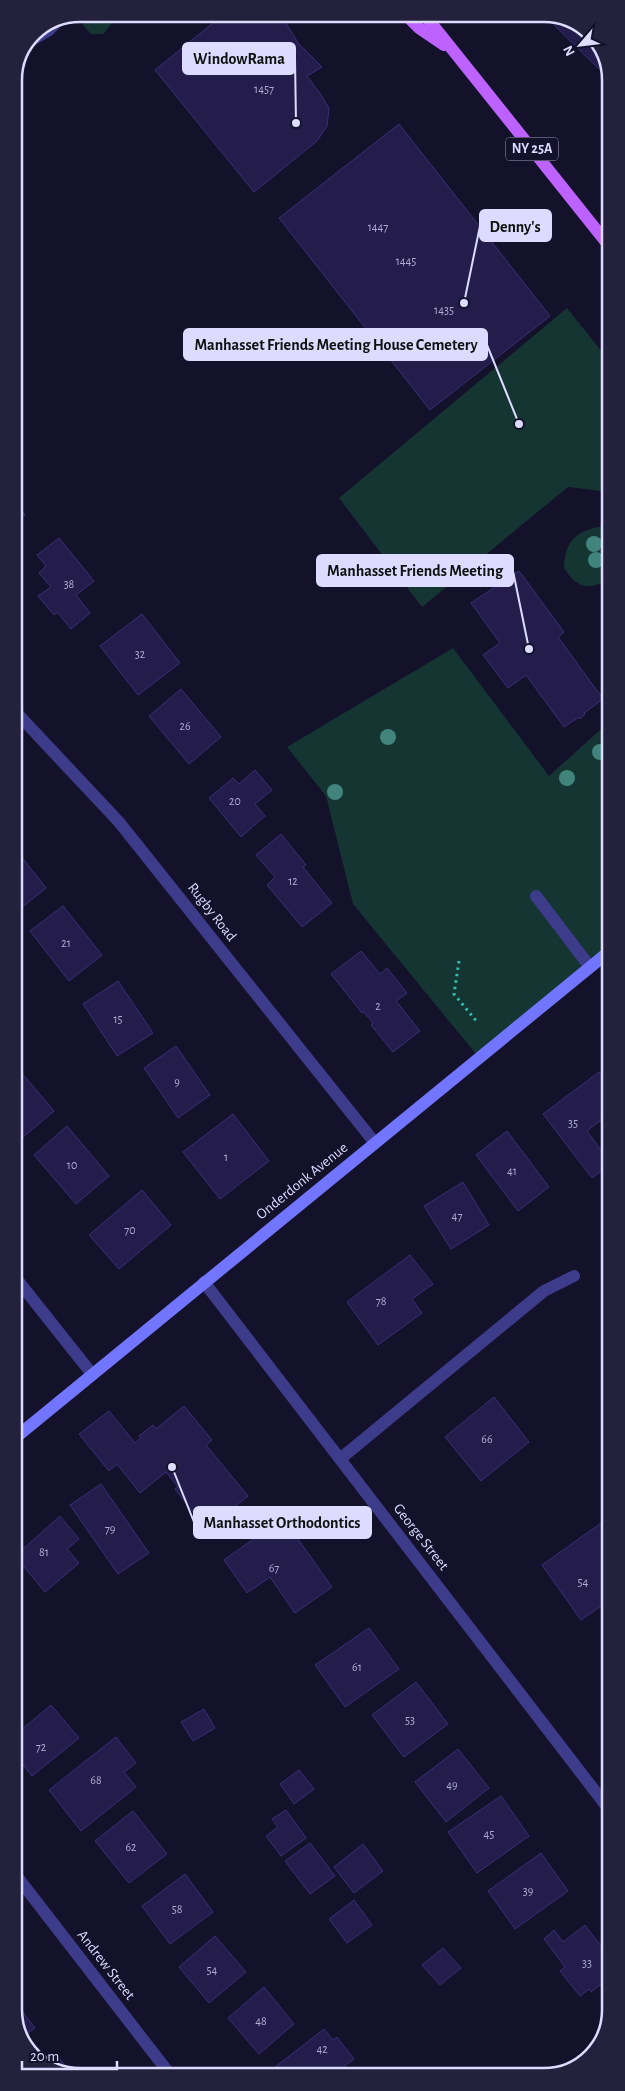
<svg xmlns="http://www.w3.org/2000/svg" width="625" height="2091" viewBox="0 0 625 2091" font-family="'Alegreya Sans',sans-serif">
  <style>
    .green { fill: #143532 }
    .building { fill: #241d4c; stroke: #3a2f78 }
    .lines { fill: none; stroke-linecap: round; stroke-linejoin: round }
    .path { stroke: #30beaf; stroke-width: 3; stroke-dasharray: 2.5 4; stroke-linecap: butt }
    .lane { stroke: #3c3c8a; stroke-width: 12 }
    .street { stroke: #3c3c8a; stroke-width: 12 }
    .secondary { stroke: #7275ff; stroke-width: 12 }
    .primary { stroke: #bd62ff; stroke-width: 12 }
    .tree { fill: #40847b }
    .labels { text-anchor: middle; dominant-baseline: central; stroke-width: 4; stroke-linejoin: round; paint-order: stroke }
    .number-label { font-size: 12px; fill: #afacd2 }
    .shield { fill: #14112b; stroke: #a19ebf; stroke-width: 1 }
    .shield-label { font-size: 14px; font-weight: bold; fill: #dddbff }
    .street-label { font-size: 15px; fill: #dddbff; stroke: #14112b }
    .rim { fill: none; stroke: #dddbff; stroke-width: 2.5 }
    .leader { fill: none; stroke: #dddbff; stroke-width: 2 }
    .callout-dot { fill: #dddbff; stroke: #14112b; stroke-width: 2 }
    .callout { fill: #dddbff; stroke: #dddbff; stroke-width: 2 }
    .callout-label { font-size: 16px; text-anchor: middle; font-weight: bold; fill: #111 }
  </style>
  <rect width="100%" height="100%" fill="#14112b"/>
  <path class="green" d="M 79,14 L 115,14 L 110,26 L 103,34 L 91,34 L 83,25 Z
    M 567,308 L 610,362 L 610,492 L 568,487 L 422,607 L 339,498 Z
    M 610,525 L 610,579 C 589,590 577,589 564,568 C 565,536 581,529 610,525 Z
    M 453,648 L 549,776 L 610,721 L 611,943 L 476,1054 L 353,904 L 326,796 L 287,747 Z"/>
  <path class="building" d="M 224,14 L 280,14 L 299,44 L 322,67 L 307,76 L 321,95 L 329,108 L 327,126 L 317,141 L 254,192 L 155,70 Z
    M 543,14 L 553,14 L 589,31 L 610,67 L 610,80 Z
    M 399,124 L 550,316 L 430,410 L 279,218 Z
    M 14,501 L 25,515 L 14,524 Z
    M 59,538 L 94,581 L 76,595 L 90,613 L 71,629 L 57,612 L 54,615 L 38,596 L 51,587 L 39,573 L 46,566 L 37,555 Z
    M 519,571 L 564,632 L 558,637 L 603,699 L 584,713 L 585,714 L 580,719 L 579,717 L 564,727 L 526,675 L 508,688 L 483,655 L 500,643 L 471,603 Z
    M 142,614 L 180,663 L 138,695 L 100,646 Z
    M 181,689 L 221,737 L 189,764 L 149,716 Z
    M 255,770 L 272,790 L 255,804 L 265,816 L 241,837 L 209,798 L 233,778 L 239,784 Z
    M 281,834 L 306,865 L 303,867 L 332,903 L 302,927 L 267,885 L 275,877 L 256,855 Z
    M 14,847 L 46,888 L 15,913 L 14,912 Z
    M 63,906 L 102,955 L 69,981 L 30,931 Z
    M 361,951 L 380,974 L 387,968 L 407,993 L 396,1001 L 420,1031 L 393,1052 L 371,1025 L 373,1023 L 364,1012 L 362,1013 L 331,974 Z
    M 118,981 L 153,1033 L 117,1056 L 83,1004 Z
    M 176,1046 L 210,1095 L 178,1118 L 144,1068 Z
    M 14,1064 L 54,1111 L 22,1138 L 14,1129 Z
    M 599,1072 L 611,1087 L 611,1112 L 587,1131 L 611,1164 L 592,1178 L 543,1114 Z
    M 233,1114 L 269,1161 L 220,1199 L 183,1152 Z
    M 67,1126 L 109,1176 L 76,1204 L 34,1155 Z
    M 507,1131 L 549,1187 L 518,1211 L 476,1155 Z
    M 463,1182 L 489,1225 L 451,1249 L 424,1206 Z
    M 142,1190 L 171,1225 L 119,1269 L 89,1235 Z
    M 410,1255 L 433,1284 L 412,1299 L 422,1313 L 378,1345 L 347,1302 Z
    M 494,1397 L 529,1442 L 481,1481 L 445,1437 Z
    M 184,1406 L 212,1440 L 206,1445 L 248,1496 L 211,1526 L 200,1513 L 196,1516 L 175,1489 L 178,1487 L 166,1472 L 140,1493 L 117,1464 L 109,1471 L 79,1434 L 109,1411 L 135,1443 L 141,1438 L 139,1436 L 153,1425 L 156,1429 Z
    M 101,1484 L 149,1553 L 118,1574 L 70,1505 Z
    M 60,1516 L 79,1539 L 67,1549 L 79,1563 L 45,1592 L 15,1556 Z
    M 611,1516 L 611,1599 L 581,1620 L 542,1565 Z
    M 283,1518 L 332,1587 L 295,1613 L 270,1577 L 247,1593 L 224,1560 Z
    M 369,1628 L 399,1669 L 345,1707 L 315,1665 Z
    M 416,1682 L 448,1724 L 404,1757 L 372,1715 Z
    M 51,1705 L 79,1738 L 32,1776 L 15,1755 L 15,1735 Z
    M 204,1709 L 215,1728 L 193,1741 L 181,1722 Z
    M 116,1737 L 136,1763 L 124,1772 L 136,1787 L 81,1831 L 49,1790 Z
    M 458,1749 L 489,1788 L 446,1822 L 415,1782 Z
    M 299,1770 L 314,1789 L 294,1804 L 280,1784 Z
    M 501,1796 L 529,1836 L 477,1873 L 448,1832 Z
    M 286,1810 L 306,1838 L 281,1856 L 266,1836 L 278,1827 L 272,1819 Z
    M 133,1811 L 167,1854 L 129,1883 L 95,1841 Z
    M 310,1843 L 335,1876 L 310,1894 L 285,1861 Z
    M 363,1844 L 383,1871 L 354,1893 L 334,1867 Z
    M 541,1853 L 568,1891 L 515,1929 L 488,1891 Z
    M 185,1874 L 213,1912 L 170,1944 L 142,1906 Z
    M 354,1900 L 372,1925 L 347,1943 L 329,1919 Z
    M 585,1925 L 611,1959 L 611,1976 L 591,1992 L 589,1989 L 580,1996 L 560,1971 L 565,1967 L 544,1939 L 554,1930 L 563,1942 Z
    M 215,1936 L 246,1972 L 209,2003 L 179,1967 Z
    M 443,1948 L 461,1968 L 440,1985 L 422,1965 Z
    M 264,1987 L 294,2024 L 259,2054 L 228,2018 Z
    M 15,2002 L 35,2028 L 23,2037 L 15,2024 Z
    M 324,2029 L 333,2040 L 337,2037 L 354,2059 L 331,2076 L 275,2077 L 270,2071 Z
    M 57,2055 L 72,2075 L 45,2064 Z"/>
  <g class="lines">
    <path class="path" d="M 459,961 L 454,994 L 478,1023"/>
    <path class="lane" d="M 536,896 L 590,967
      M 340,1459 L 544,1291 L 574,1276"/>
    <path class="street" d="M 30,41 L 49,30 L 54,25
      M 14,710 L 119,822 L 375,1143
      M 15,1277 L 92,1374
      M 204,1282 L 611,1812
      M 15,1874 L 172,2077"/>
    <path class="secondary" d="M 15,1438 L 611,950"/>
    <path class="primary" d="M 405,14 L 419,28 L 444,45
      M 424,14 L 610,247"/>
  </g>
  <g class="tree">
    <circle cx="594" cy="544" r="8"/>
    <circle cx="596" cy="560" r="8"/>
    <circle cx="388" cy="737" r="8"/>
    <circle cx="600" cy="752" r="8"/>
    <circle cx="567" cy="778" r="8"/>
    <circle cx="335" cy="792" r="8"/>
  </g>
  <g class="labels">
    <g class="number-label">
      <text x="264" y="89">1457</text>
      <text x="378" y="227">1447</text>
      <text x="406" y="261">1445</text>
      <text x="444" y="310">1435</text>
      <text x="69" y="584">38</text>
      <text x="140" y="654">32</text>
      <text x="185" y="726">26</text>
      <text x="235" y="801">20</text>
      <text x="293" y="881">12</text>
      <text x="66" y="943">21</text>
      <text x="378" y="1006">2</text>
      <text x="118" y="1019">15</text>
      <text x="177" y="1082">9</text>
      <text x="573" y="1123">35</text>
      <text x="226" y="1157">1</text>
      <text x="72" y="1165">10</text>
      <text x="512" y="1171">41</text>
      <text x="457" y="1216">47</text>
      <text x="130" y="1230">70</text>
      <text x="381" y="1301">78</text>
      <text x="487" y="1439">66</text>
      <text x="110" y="1529">79</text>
      <text x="44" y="1552">81</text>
      <text x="274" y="1568">67</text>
      <text x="583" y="1582">54</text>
      <text x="357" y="1667">61</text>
      <text x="410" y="1720">53</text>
      <text x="41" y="1747">72</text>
      <text x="96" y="1780">68</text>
      <text x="452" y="1785">49</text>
      <text x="489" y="1834">45</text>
      <text x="131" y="1847">62</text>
      <text x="528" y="1891">39</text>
      <text x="177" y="1909">58</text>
      <text x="587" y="1963">33</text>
      <text x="212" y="1970">54</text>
      <text x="261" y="2021">48</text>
      <text x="322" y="2049">42</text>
    </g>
    <rect class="shield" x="506" y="137.5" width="52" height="23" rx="4"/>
    <g class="shield-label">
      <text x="532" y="149">NY 25A</text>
    </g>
    <g class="street-label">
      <text transform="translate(212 912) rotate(52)">Rugby Road</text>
      <text transform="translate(302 1181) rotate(-39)">Onderdonk Avenue</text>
      <text transform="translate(421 1537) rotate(52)">George Street</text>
      <text transform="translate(106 1965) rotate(52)">Andrew Street</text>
    </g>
  </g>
  <path d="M0 0H625V2091H0ZM80 22H544A58 58 0 0 1 602 80V2010A58 58 0 0 1 544 2068H80A58 58 0 0 1 22 2010V80A58 58 0 0 1 80 22Z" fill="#24213c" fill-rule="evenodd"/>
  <path class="rim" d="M80 22H544A58 58 0 0 1 602 80V2010A58 58 0 0 1 544 2068H80A58 58 0 0 1 22 2010V80A58 58 0 0 1 80 22Z"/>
  <path class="leader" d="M296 123L295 59M464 303L480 226M519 424L487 345M529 649L513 571M172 1467L194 1522"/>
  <g class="callout-dot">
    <circle cx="296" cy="123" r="5"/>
    <circle cx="464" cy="303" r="5"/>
    <circle cx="519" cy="424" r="5"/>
    <circle cx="529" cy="649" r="5"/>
    <circle cx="172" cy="1467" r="5"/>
  </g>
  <g class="callout">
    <rect x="183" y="43" width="112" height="31" rx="5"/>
    <rect x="480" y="210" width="71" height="31" rx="5"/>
    <rect x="184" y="329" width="303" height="31" rx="5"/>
    <rect x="317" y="555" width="196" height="31" rx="5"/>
    <rect x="194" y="1507" width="177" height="31" rx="5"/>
  </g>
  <g class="callout-label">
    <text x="239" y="64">WindowRama</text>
    <text x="515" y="232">Denny's</text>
    <text x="336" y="350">Manhasset Friends Meeting House Cemetery</text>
    <text x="415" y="576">Manhasset Friends Meeting</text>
    <text x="282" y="1528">Manhasset Orthodontics</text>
  </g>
  <g transform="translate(580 45) rotate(242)" stroke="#14112b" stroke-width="4" paint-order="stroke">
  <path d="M0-4L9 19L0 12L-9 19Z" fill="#dddbff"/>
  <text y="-8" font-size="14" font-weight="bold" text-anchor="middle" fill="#dddbff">N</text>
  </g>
  <path d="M22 2061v8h95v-8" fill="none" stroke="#dddbff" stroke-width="2.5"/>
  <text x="30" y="2061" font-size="15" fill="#dddbff" stroke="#14112b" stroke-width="4" paint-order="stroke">20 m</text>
</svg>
